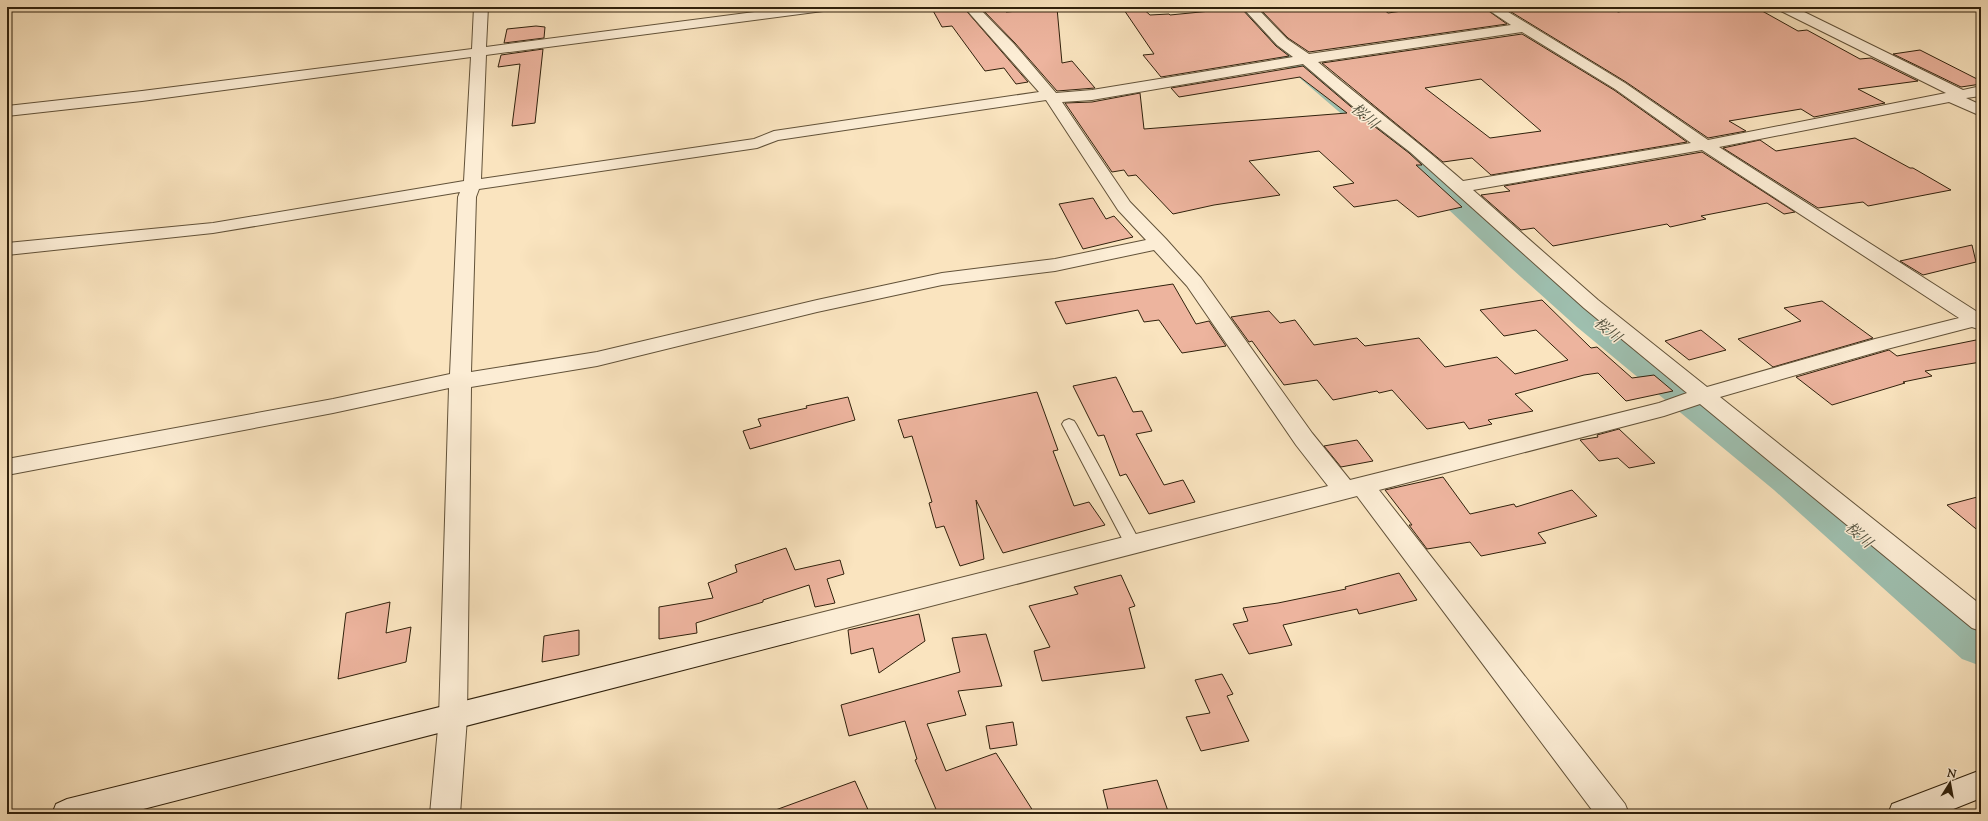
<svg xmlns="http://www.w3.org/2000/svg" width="1988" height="821" viewBox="0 0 1988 821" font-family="'Sorts Mill Goudy','Noto Serif JP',serif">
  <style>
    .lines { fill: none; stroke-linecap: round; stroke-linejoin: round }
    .river { fill: #9ebfaf; fill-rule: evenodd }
    .building { fill: #edb49e; stroke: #30210c; fill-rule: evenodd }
    .lane-casing { stroke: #625239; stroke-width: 2 }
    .street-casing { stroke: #625239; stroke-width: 2 }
    .secondary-casing { stroke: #30210c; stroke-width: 2 }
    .lane { fill: #fcedd5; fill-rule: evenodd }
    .street { fill: #fcedd5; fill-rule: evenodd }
    .secondary { fill: #fcedd5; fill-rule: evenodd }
    .labels { text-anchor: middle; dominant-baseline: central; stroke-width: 3; stroke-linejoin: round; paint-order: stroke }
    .water-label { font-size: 15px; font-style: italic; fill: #51503d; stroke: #fcedd5 }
  </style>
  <rect width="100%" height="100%" fill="#fae4bf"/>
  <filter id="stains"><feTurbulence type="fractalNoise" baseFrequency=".005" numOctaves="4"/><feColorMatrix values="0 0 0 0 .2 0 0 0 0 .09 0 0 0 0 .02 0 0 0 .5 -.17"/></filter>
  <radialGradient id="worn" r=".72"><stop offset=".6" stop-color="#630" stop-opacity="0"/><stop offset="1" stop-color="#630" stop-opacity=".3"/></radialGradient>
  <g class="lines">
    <path class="river" d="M 1231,7 L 1258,7 L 1286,37 L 1426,152 L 1537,252 L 1605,309 L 1808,466 L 1981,611 L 1981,666 L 1962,659 L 1774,490 L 1577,327 L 1511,268 L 1402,166 L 1266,49 Z"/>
  </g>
  <path class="building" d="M 931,7 L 963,7 L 1028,82 L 1016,84 L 1004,68 L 985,71 L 952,26 L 942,27 Z
    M 980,7 L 1006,7 L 1006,12 L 1057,8 L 1062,63 L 1072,61 L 1095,88 L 1057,91 L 1015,43 Z
    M 1122,7 L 1141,7 L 1150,15 L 1169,14 L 1170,15 L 1241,8 L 1276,46 L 1289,56 L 1161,77 L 1143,55 L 1154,54 Z
    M 1258,7 L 1380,7 L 1388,13 L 1430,7 L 1483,7 L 1507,24 L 1309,52 L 1288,38 Z
    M 1503,7 L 1610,7 L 1618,12 L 1647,7 L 1755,7 L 1798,31 L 1807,30 L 1860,59 L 1871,58 L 1918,81 L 1858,89 L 1885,103 L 1814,117 L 1801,109 L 1729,121 L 1746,131 L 1708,138 L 1626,82 Z
    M 536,26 L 545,27 L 544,38 L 504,43 L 507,29 Z
    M 1522,34 L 1614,90 L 1687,142 L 1491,175 L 1472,158 L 1443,162 L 1322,63 ZM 1481,79 L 1541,131 L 1490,138 L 1425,88 Z
    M 543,49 L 535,123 L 512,126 L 520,64 L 498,67 L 501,55 Z
    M 1920,50 L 1981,81 L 1981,84 L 1961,87 L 1893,54 Z
    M 1303,66 L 1370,123 L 1409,153 L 1422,165 L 1416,165 L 1462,207 L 1418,217 L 1397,200 L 1354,207 L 1333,187 L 1354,183 L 1319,151 L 1249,161 L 1280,195 L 1214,205 L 1173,214 L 1136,175 L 1128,176 L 1124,170 L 1112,172 L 1065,103 L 1092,102 L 1140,93 L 1144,129 L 1347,113 L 1300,77 L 1179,97 L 1171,88 Z
    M 1855,138 L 1910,168 L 1913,168 L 1951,190 L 1868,206 L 1863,202 L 1818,208 L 1723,148 L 1760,140 L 1776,151 Z
    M 1702,152 L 1795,212 L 1784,214 L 1767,203 L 1701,216 L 1706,219 L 1670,227 L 1667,224 L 1553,246 L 1534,228 L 1521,230 L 1481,195 L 1510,191 L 1504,186 Z
    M 1093,198 L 1106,219 L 1114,216 L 1133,237 L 1083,249 L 1059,204 Z
    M 1972,245 L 1976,262 L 1923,275 L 1900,261 Z
    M 1173,284 L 1196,324 L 1209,321 L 1226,346 L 1182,353 L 1159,320 L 1144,322 L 1138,310 L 1066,324 L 1055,302 Z
    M 1542,300 L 1591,348 L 1597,347 L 1632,378 L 1654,375 L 1673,391 L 1626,401 L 1598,373 L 1584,375 L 1515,394 L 1533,411 L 1488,420 L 1492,424 L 1469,429 L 1464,422 L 1427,429 L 1392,390 L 1379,393 L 1377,391 L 1333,400 L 1317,380 L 1284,385 L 1252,341 L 1249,342 L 1231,317 L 1269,311 L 1280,323 L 1295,320 L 1314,345 L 1357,338 L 1365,346 L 1419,338 L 1445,367 L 1497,357 L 1515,374 L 1568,360 L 1536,330 L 1504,336 L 1480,310 Z
    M 1822,301 L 1873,338 L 1773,367 L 1738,339 L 1801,321 L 1784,308 Z
    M 1701,330 L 1726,350 L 1689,360 L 1665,341 Z
    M 1981,339 L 1981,362 L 1925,371 L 1932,376 L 1903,382 L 1905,383 L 1832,405 L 1796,377 L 1889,350 L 1897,356 Z
    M 1116,377 L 1133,412 L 1142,411 L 1152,431 L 1136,434 L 1164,485 L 1183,480 L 1195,502 L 1149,514 L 1126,474 L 1120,476 L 1104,435 L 1098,436 L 1073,386 Z
    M 1037,392 L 1058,450 L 1053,451 L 1074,506 L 1089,502 L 1105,525 L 1003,553 L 976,500 L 984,559 L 960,566 L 944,526 L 936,528 L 929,503 L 932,502 L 912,436 L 904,438 L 898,420 Z
    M 848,397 L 855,420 L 750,449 L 743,431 L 761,426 L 758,419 L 807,408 L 806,406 Z
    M 1619,429 L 1655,463 L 1629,468 L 1618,458 L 1599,461 L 1580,440 L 1598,437 L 1597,435 Z
    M 1357,440 L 1373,461 L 1341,467 L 1324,446 Z
    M 1443,477 L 1470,514 L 1514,504 L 1516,507 L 1572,490 L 1597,516 L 1538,533 L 1546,543 L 1481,556 L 1470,542 L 1427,549 L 1409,525 L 1412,525 L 1385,490 Z
    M 1981,496 L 1981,533 L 1947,505 Z
    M 786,548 L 795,570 L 840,560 L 844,574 L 827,579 L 835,603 L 815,607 L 809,585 L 763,600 L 763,602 L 696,623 L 697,633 L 659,639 L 659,607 L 713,598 L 708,583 L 737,572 L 735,565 Z
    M 1399,573 L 1417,600 L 1359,614 L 1357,609 L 1283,625 L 1292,645 L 1249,654 L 1233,624 L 1248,621 L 1243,608 L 1278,603 L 1346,589 L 1345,587 Z
    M 1121,575 L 1135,606 L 1129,608 L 1145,668 L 1042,681 L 1034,651 L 1050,647 L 1029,606 L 1078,594 L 1074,587 Z
    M 390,602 L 386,633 L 411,627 L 406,662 L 338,679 L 346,613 Z
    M 919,614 L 925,641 L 879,673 L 873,648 L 851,654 L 848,630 Z
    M 579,630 L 579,655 L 542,662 L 544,636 Z
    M 986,634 L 1002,686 L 958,691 L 966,715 L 927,724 L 946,771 L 996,753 L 1035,814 L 938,814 L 915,760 L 917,759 L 905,721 L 849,736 L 841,705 L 960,672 L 952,638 Z
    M 1222,674 L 1233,694 L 1227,696 L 1249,741 L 1201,751 L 1186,717 L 1210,713 L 1195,680 Z
    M 1013,722 L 1017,745 L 990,749 L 986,726 Z
    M 1157,780 L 1168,811 L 1147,814 L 1109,814 L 1103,790 Z
    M 855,781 L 870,814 L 770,814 L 770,812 Z"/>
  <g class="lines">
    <defs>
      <path id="lane" d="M 1069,419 L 1074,421 L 1076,424 L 1139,540 L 1141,544 L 1139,548 L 1133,550 L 1127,548 L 1062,424 L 1064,421 Z"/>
      <path id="street" d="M 474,7 L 488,7 L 486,47 L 792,7 L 830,7 L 828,10 L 823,11 L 486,55 L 481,179 L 754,139 L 774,131 L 1039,92 L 964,7 L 978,7 L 1014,44 L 1056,93 L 1092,90 L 1293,57 L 1277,45 L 1242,7 L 1256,7 L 1287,39 L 1309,54 L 1511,25 L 1484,7 L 1500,7 L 1625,83 L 1708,140 L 1946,93 L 1779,10 L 1777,7 L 1794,7 L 1963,90 L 1981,86 L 1981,96 L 1966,98 L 1981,105 L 1981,116 L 1949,102 L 1719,147 L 1979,313 L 1981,313 L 1981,330 L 1972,327 L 1887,349 L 1720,397 L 1981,605 L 1981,631 L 1972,628 L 1700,404 L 1664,416 L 1379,490 L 1625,804 L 1629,814 L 1595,814 L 1357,496 L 788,643 L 779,640 L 775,632 L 779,624 L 788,621 L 1328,486 L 1296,445 L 1187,286 L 1154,250 L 1055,271 L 942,285 L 817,312 L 597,366 L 471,387 L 467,718 L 460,814 L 430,814 L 439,718 L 449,388 L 333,413 L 7,475 L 7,459 L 333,399 L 450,374 L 458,197 L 460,192 L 213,233 L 7,255 L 7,243 L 213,223 L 464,181 L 471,57 L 142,101 L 7,116 L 7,106 L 142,91 L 472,49 ZM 1522,32 L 1615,89 L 1691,143 L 1463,181 C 1416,140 1366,102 1318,62 ZM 1303,64 L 1371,122 L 1410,152 L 1584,308 L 1687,393 L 1659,403 L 1350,480 L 1312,433 L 1201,278 L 1166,239 L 1130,202 L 1062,102 L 1092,100 ZM 1046,100 L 1118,210 L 1146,240 L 1055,259 L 942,273 L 817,300 L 597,352 L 471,372 L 476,197 L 479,189 L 757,148 L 778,140 ZM 1702,150 L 1959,318 L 1875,339 L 1707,387 L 1598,300 L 1473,190 Z"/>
      <path id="secondary" d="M 788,621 L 797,624 L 801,632 L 797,640 L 788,643 L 124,814 L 52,814 L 56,804 L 67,799 Z
        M 1981,770 L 1981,798 L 1941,814 L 1888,814 L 1892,804 Z"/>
    </defs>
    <use href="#lane" class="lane-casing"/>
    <use href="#street" class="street-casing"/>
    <use href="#secondary" class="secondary-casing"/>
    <use href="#lane" class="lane"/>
    <use href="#street" class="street"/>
    <use href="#secondary" class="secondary"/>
  </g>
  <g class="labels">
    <g class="water-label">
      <text transform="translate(1364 117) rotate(40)">桜川</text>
      <text transform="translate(1607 331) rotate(39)">桜川</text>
      <text transform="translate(1858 536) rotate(41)">桜川</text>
    </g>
  </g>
  <rect width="1988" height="821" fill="none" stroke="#fae4bf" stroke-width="24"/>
  <rect x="8" y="8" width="1972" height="805" fill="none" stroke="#30210c" stroke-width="2"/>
  <rect x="12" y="12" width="1964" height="797" fill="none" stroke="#30210c"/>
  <g transform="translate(1950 783) rotate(11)" stroke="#fcedd5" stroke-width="3" paint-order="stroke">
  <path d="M0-3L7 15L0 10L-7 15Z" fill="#30210c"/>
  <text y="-6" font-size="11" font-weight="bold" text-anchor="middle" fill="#30210c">N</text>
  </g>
  <rect width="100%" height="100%" filter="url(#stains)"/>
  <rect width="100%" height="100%" fill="url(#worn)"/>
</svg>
